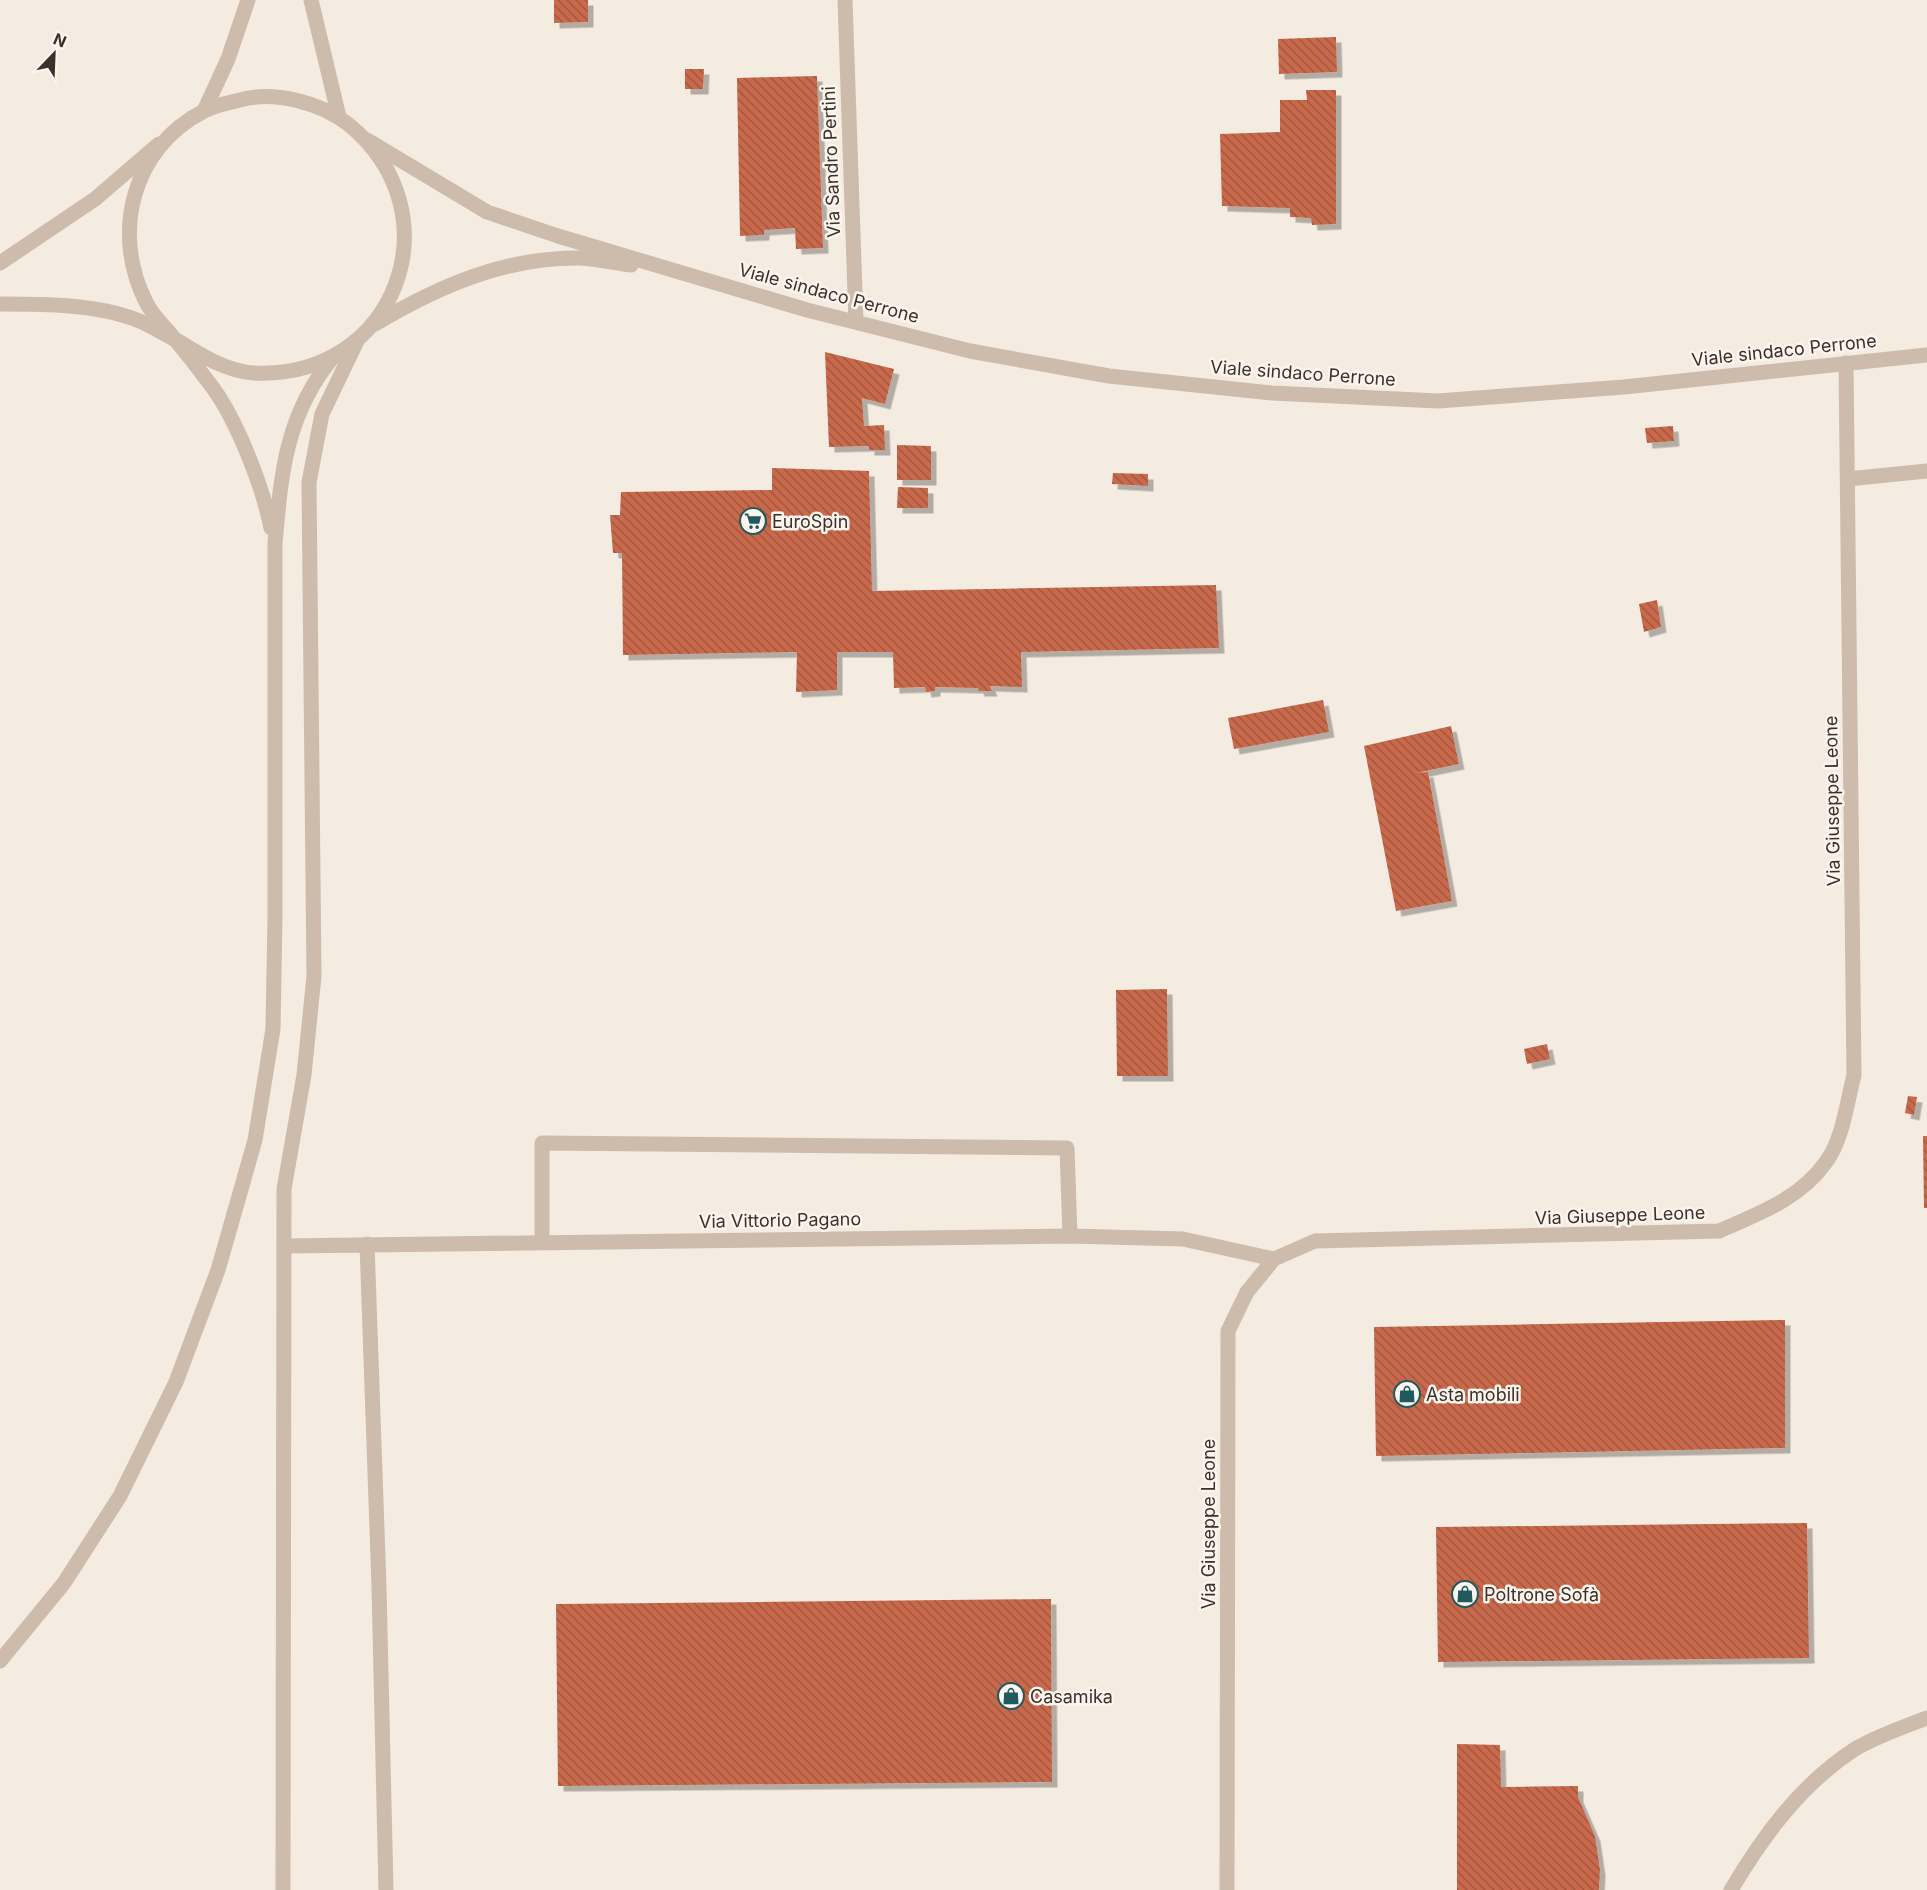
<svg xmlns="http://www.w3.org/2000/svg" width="1927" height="1890" viewBox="0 0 1927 1890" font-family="Inter,sans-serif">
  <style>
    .building { fill: url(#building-back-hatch); filter: url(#shadow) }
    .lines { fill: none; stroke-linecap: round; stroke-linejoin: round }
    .service { stroke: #cdbbac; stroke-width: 15 }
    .minor { stroke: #cdbbac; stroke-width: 15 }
    .tertiary { stroke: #cdbbac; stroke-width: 15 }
    .labels { text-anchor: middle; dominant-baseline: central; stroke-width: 5; stroke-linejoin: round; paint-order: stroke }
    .street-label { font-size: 18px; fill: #3b302b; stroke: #fbf5ee }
    .poi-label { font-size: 18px; fill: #3b302b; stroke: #fbf5ee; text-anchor: start }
  </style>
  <defs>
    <pattern id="building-back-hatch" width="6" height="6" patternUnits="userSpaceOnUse" patternTransform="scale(1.5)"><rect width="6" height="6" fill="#c8694b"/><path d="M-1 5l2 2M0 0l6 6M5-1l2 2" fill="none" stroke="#a4573f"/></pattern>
    <filter id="shadow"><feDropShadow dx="5.5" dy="5.5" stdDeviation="0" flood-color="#0004"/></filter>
  </defs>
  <rect width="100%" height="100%" fill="#f4ebe1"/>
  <path class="building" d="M 554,0 L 588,0 L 588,22 L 554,23 Z
    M 1336,37 L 1337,72 L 1279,74 L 1278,39 Z
    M 685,69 L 704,69 L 703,89 L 685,89 Z
    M 817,76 L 823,248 L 796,249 L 795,228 L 764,230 L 764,235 L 740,236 L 737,78 Z
    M 1306,90 L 1336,90 L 1336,224 L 1312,225 L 1311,218 L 1290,217 L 1290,208 L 1222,206 L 1220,134 L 1280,132 L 1280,100 L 1307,100 Z
    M 825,352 L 894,369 L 885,404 L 862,398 L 864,426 L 884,425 L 885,450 L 869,450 L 869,446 L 829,447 Z
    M 1673,426 L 1674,441 L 1647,443 L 1645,428 Z
    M 897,445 L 931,446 L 931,480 L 897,480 Z
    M 772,468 L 869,471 L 872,591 L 1216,585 L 1219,648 L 1021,652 L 1022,687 L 990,686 L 992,691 L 979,691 L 978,688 L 935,687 L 935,691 L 926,692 L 925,687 L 894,688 L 893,652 L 837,652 L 837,690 L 796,692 L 797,652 L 623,655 L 622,553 L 613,553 L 610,515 L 620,515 L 621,492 L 772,490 Z
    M 1113,473 L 1148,474 L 1148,486 L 1112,484 Z
    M 898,487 L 928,488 L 928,508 L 897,508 Z
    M 1657,600 L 1661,627 L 1644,632 L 1639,604 Z
    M 1323,700 L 1329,732 L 1234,749 L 1228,718 Z
    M 1451,726 L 1459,764 L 1416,773 L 1428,772 L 1452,901 L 1396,911 L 1364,746 Z
    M 1167,989 L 1168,1076 L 1117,1076 L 1116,990 Z
    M 1547,1044 L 1550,1059 L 1527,1064 L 1524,1049 Z
    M 1908,1096 L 1917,1097 L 1914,1115 L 1905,1113 Z
    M 1923,1136 L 1927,1136 L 1927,1208 L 1924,1208 Z
    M 1785,1320 L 1785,1448 L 1376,1456 L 1374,1327 Z
    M 1807,1523 L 1809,1658 L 1438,1662 L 1436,1527 Z
    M 1051,1599 L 1052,1782 L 558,1786 L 556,1604 Z
    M 1457,1744 L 1500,1745 L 1501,1787 L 1578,1786 L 1578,1797 L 1595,1836 L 1600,1870 L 1599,1890 L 1457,1890 Z"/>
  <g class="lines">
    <path class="service" d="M 542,1242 L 542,1143 L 1067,1148 L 1070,1236"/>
    <path class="minor" d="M 845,0 L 856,322
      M 0,263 L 95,199 L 159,144
      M 0,304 C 44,304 96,304 137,320 C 150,325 162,333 174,339
      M 1848,479 L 1927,471
      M 367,1244 L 379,1587 L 386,1890
      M 284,1246 L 1070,1236 L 1183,1239 L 1274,1259
      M 1227,1890 L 1228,1331 L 1247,1292 L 1274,1259 L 1315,1241 L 1719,1231 C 1758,1214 1800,1199 1826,1162 C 1843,1139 1847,1102 1854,1075 L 1846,363
      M 1731,1890 C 1763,1836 1801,1784 1855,1749 C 1877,1736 1903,1727 1927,1718"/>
    <path class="tertiary" d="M 311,0 L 339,117
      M 204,111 L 228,59 L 248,0
      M 367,140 L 487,212 L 558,236 L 807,310 L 970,351 L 1109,376 L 1272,393 L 1438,401 L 1624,387 L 1927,355
      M 375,324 C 439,286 505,257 581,258 C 597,259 614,263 631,265
      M 175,339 C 199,354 225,371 254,373 C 396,380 458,213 348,124 C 321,103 274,90 240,100 C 229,103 214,105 204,111 C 132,148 111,233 146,302 C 151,313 161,323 169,332 C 184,350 199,369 213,388 C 237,421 263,487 271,528
      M 0,1661 L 64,1583 L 120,1496 L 176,1382 L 218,1270 L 255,1140 L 273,1029 L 275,917 L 275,544 C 281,473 286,413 334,356
      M 283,1890 L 284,1189 L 304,1075 L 314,976 L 309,482 L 322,414 L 357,341"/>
  </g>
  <defs>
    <symbol id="supermarket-ring" viewBox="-11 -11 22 22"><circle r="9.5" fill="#fbf5ee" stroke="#1f5a5e" stroke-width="1.5"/><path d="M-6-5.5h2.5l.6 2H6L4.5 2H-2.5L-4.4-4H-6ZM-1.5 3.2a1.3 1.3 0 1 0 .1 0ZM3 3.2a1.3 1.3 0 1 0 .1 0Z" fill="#1f5a5e"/></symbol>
    <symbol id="shop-ring" viewBox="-11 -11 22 22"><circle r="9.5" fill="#fbf5ee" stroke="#1f5a5e" stroke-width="1.5"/><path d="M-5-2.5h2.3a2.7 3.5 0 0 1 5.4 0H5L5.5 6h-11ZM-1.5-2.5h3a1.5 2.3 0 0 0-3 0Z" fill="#1f5a5e"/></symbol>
  </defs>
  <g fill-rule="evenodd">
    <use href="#supermarket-ring" x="738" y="506" width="30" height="30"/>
    <use href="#shop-ring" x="1392" y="1379" width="30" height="30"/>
    <use href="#shop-ring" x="1450" y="1579" width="30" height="30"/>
    <use href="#shop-ring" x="996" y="1681" width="30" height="30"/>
  </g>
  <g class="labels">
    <g class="street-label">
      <text transform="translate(831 162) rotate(-92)">Via Sandro Pertini</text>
      <text transform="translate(829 293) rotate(15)">Viale sindaco Perrone</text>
      <text transform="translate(1784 350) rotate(-6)">Viale sindaco Perrone</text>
      <text transform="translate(1303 373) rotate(4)">Viale sindaco Perrone</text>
      <text transform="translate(1832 801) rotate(-91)">Via Giuseppe Leone</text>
      <text transform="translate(1620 1215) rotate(-2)">Via Giuseppe Leone</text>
      <text transform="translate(780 1220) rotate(-1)">Via Vittorio Pagano</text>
      <text transform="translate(1208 1524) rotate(-90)">Via Giuseppe Leone</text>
    </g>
    <g class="poi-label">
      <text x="772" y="521">EuroSpin</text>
      <text x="1426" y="1394">Asta mobili</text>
      <text x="1484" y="1594">Poltrone Sofà</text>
      <text x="1030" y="1696">Casamika</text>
    </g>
  </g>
  <g transform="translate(54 54) rotate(23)" stroke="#fbf5ee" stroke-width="4.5" paint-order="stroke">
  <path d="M0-4.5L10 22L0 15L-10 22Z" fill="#3b302b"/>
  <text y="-9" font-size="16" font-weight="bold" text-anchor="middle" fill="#3b302b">N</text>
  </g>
</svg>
